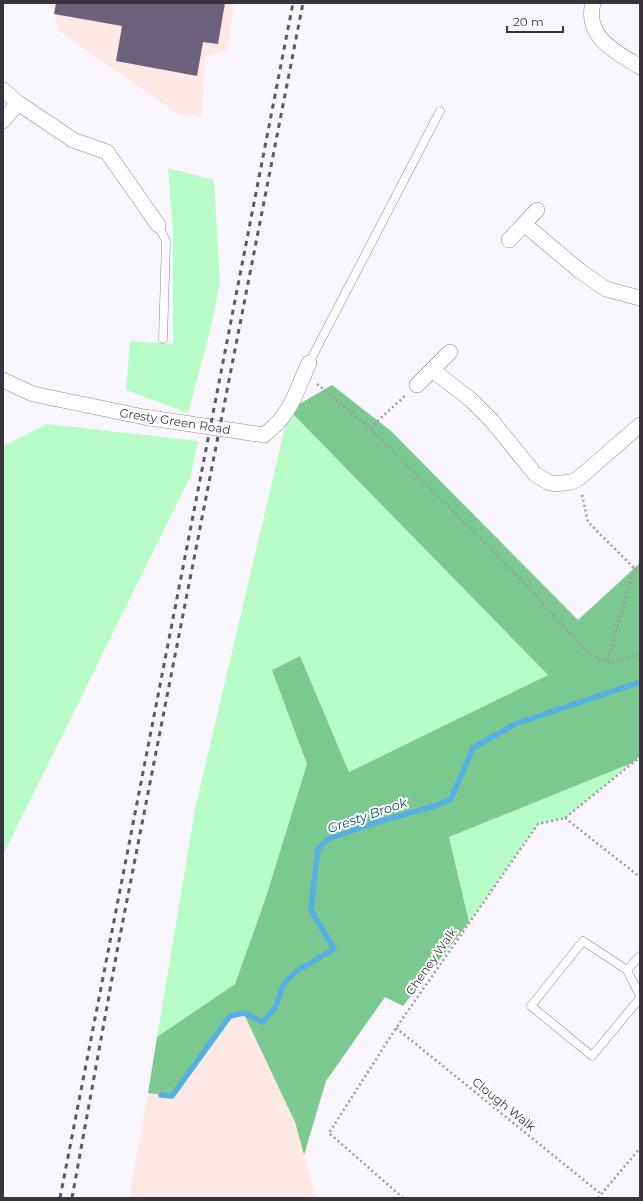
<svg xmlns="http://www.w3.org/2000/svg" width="643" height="1201" viewBox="0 0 643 1201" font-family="Montserrat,sans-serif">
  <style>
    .industrial { fill: #fde8e6 }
    .green { fill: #b7fbc6 }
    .forest { fill: #7bc98f }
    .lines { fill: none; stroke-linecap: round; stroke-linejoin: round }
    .stream { stroke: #56afe2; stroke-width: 5.5 }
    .building { fill: #6c617b }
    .lane-casing { stroke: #9085a0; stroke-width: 9 }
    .street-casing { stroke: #9085a0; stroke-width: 16 }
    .path { stroke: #9e9ba3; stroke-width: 2.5; stroke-dasharray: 2 3; stroke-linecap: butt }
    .lane { stroke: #fff; stroke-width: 8 }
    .street { stroke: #fff; stroke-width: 15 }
    .rail { stroke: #5e5964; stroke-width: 3; stroke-dasharray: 5 5; stroke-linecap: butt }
    .labels { text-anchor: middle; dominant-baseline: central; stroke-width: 4; stroke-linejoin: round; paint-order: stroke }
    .street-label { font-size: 12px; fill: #38333f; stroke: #fff }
    .water-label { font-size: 13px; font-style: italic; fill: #075073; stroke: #fff }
  </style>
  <rect width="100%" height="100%" fill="#f8f6fc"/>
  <path class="industrial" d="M 50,3 L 234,3 L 227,51 L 205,56 L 202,117 L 178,114 L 59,31 Z
    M 244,1013 L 295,1122 L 315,1194 L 320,1198 L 129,1198 L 148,1093 L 172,1096 L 230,1016 Z"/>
  <path class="green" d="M 168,168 L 214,180 L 220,283 L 209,335 L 188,413 L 126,390 L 130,341 L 173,344 L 173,232 Z
    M 289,410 L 548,675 L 349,772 L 300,656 L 273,669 L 307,764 L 265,900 L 235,984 L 157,1037 L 195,809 Z
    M 47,424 L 198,441 L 191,475 L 3,855 L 3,446 Z
    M 632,763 L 565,818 L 538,824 L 469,922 L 449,837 Z"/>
  <path class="forest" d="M 332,385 L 391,431 L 578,620 L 640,563 L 640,756 L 632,763 L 449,837 L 469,922 L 403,1006 L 385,997 L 326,1081 L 304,1155 L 295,1122 L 244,1014 L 230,1016 L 172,1096 L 148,1093 L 157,1037 L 235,984 L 265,900 L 307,764 L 272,670 L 300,656 L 349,772 L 548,675 L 289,410 Z"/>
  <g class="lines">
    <path class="stream" d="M 161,1095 L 172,1096 L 230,1016 L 244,1013 L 263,1022 L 276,1006 L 283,985 L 289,978 L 297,971 L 334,949 L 311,910 L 318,849 L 328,839 L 371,824 L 438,805 L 451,799 L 473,748 L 515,724 L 640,682"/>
  </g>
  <path class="building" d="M 56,3 L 225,3 L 218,44 L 203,42 L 197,76 L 116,61 L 122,26 L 54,14 Z"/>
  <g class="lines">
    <defs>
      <path id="lane" d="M 158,225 L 166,241 L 163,339
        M 309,363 L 440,111
        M 627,970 L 640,956
        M 640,996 L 627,970 L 583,941 L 531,1006 L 592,1056 L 640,998"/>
      <path id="street" d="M 593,3 C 584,37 616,52 640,67
        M 3,90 L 18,103
        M 3,121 L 18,103 L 73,140 L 107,152 L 158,225
        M 524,224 L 537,210
        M 509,240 L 524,224 L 580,271 L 606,289 L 640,298
        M 450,352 L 432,370 L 470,399 L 492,421 L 535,474 L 548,482 L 555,484 L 571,482 L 578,479 L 640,425
        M 3,380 L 33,394 L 144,417 L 264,435 C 292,414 295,393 309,363
        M 417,385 L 432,370"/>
    </defs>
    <use href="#lane" class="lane-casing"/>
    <use href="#street" class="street-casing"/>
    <path class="path" d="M 317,384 L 370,428 L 519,577 L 588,653 L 607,663
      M 370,428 L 406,395
      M 582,495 L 588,522 L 634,568
      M 640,566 L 634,569 L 607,663 L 640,654
      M 565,818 L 640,877
      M 396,1028 L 601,1194
      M 403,1198 L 329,1133 L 396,1028 L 538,824 L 565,818 L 640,757
      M 598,1198 L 640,1148"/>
    <use href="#lane" class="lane"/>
    <use href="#street" class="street"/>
    <path class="rail" d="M 60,1198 L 293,3
      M 72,1198 L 118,946 L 303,3"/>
  </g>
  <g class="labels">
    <g class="street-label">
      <text transform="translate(175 421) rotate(9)">Gresty Green Road</text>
      <text transform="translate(431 961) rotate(-55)">Cheney Walk</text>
      <text transform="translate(504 1104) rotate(39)">Clough Walk</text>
    </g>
    <g class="water-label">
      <text transform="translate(367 815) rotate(-19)">Gresty Brook</text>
    </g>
  </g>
  <rect width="643" height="1201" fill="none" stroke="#38333f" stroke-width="8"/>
  <path d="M507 26v6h56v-6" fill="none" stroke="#38333f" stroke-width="2"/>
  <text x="513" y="26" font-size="12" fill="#38333f" stroke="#ffffff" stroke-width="3" paint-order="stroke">20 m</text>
</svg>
